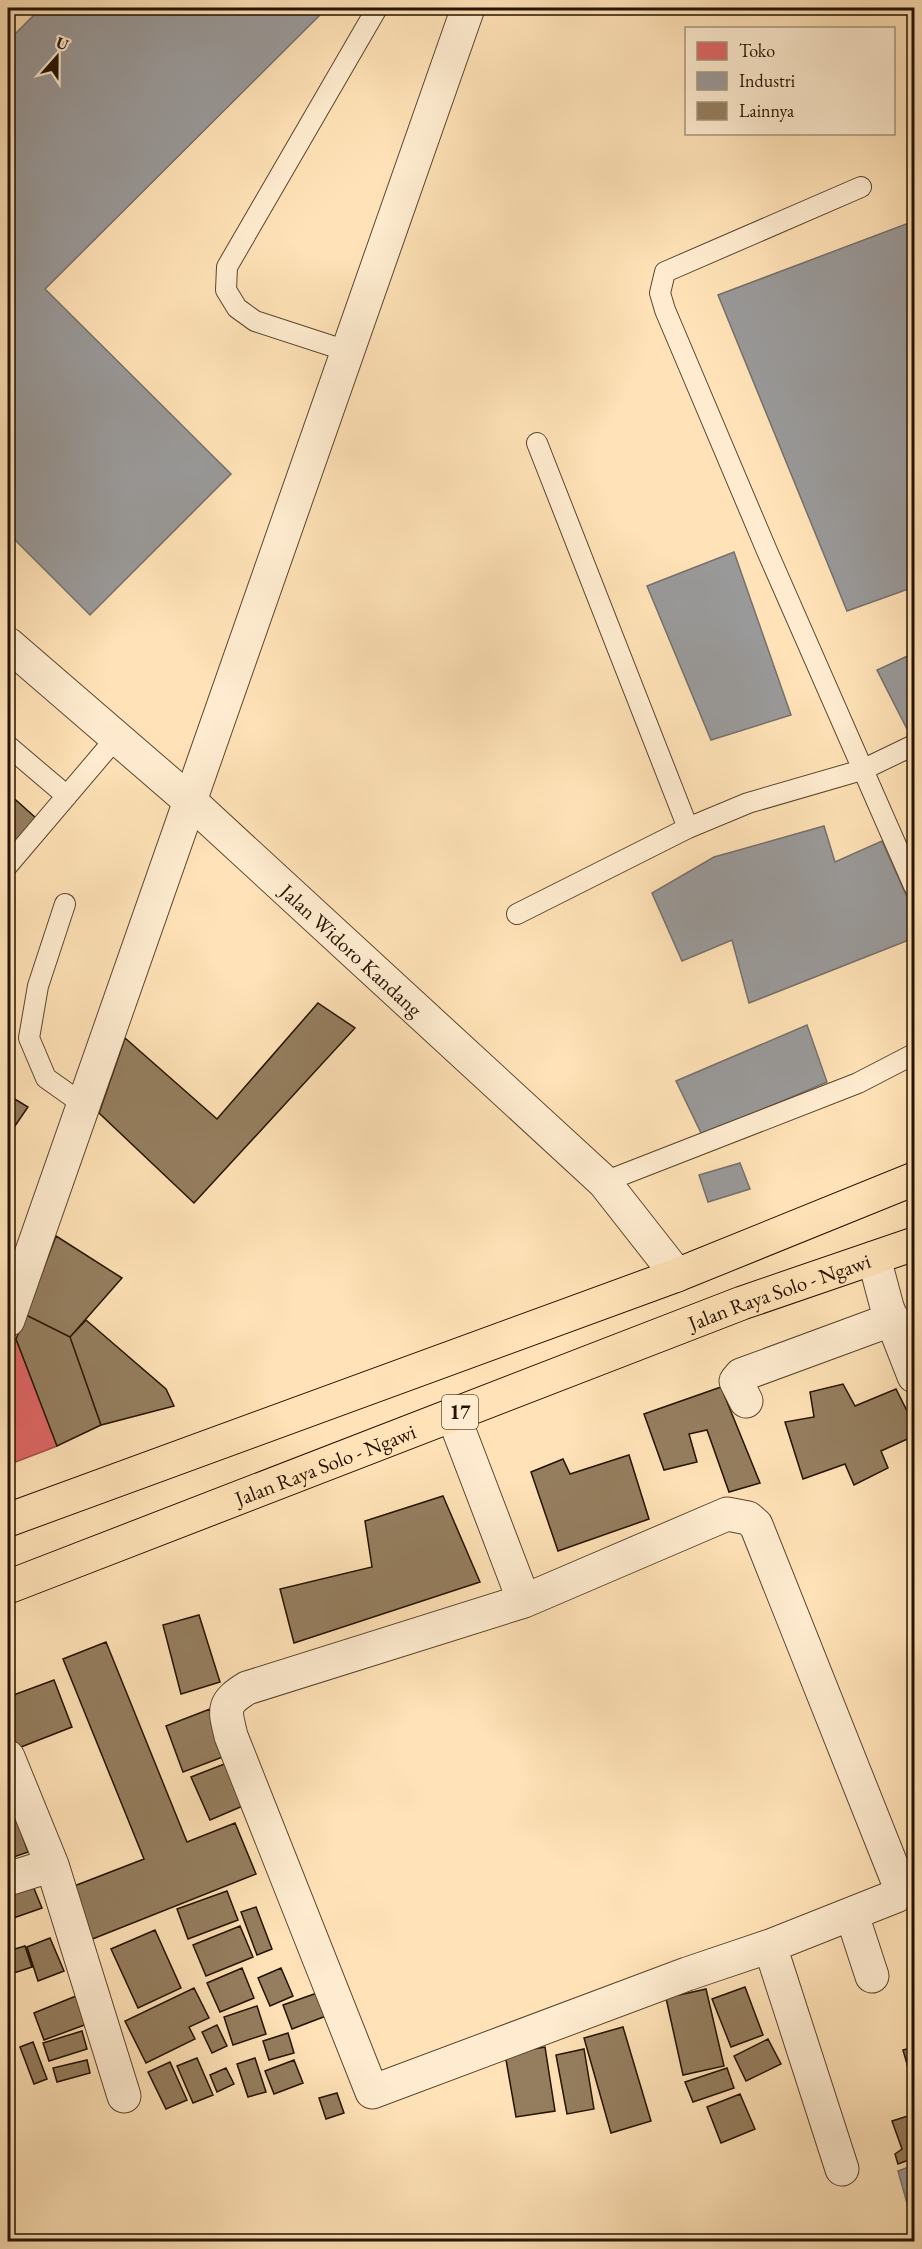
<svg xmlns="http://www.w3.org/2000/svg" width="922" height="2249" viewBox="0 0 922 2249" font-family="'EB Garamond',serif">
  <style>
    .shops { fill: #e06666; stroke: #a74d47; stroke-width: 1.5 }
    .industry { fill: #999; stroke: #76706b; stroke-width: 1.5 }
    .building { fill: #957e5f; stroke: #231200; stroke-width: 1.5 }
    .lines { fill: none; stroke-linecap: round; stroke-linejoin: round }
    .service-casing { stroke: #5a462e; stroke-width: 22 }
    .minor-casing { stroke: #5a462e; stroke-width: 35 }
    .tertiary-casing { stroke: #5a462e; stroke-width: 35 }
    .trunk-casing { stroke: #231200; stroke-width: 35 }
    .service { stroke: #ffecd0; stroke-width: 20 }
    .minor { stroke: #ffecd0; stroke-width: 33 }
    .tertiary { stroke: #ffecd0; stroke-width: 33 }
    .trunk { stroke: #ffe2b7; stroke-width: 33 }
    .labels { text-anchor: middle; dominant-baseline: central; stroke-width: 6; stroke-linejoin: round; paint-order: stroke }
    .shield { fill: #ffecd0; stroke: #65533e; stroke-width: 1.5 }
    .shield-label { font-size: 20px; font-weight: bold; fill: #231200 }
    .street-label { font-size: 21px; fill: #231200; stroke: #ffecd0 }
  </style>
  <rect width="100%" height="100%" fill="#ffe2b7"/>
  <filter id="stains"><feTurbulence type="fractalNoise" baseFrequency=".00333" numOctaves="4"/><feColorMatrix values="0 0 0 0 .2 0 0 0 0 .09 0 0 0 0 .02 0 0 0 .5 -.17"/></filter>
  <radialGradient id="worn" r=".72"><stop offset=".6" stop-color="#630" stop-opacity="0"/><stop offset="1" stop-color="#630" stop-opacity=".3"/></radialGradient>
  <path class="shops" d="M 16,1339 L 57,1446 L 8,1465 L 8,1363 Z"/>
  <path class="industry" d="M 41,8 L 327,8 L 45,289 L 231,474 L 90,615 L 8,533 L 8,41 Z
    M 914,221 L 914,587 L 847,611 L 718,295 Z
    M 734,552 L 791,715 L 711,740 L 647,586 Z
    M 914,653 L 914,726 L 907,729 L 877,670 Z
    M 824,826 L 835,862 L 882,841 L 914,913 L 914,938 L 749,1003 L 732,940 L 682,961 L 652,893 L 714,857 Z
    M 807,1025 L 827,1082 L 702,1135 L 676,1081 Z
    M 740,1163 L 750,1189 L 708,1202 L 699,1175 Z
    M 914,2165 L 914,2208 L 909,2210 L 898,2171 Z"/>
  <path class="building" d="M 8,793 L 36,818 L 8,851 Z
    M 318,1003 L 355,1028 L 194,1203 L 99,1113 L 125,1038 L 217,1119 Z
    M 8,1095 L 28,1107 L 8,1136 Z
    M 56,1236 L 122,1278 L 70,1337 L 26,1315 Z
    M 26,1315 L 70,1337 L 101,1425 L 57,1446 L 16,1339 Z
    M 86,1320 L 166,1389 L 174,1406 L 101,1425 L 70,1337 Z
    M 843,1384 L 855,1406 L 896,1389 L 914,1425 L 914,1436 L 881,1451 L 888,1468 L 854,1485 L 845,1464 L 803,1479 L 785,1422 L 814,1417 L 810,1392 Z
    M 721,1387 L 760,1483 L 729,1492 L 707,1430 L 689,1434 L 697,1462 L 664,1470 L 644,1414 Z
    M 629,1455 L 649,1519 L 558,1551 L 531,1472 L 563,1459 L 570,1474 Z
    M 443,1496 L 480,1582 L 294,1643 L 280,1589 L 372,1567 L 365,1521 Z
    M 199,1615 L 220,1682 L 181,1694 L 163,1625 Z
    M 106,1642 L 187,1842 L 235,1823 L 256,1874 L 90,1940 L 69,1888 L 144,1859 L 63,1659 Z
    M 54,1680 L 72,1727 L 16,1749 L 8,1728 L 8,1697 Z
    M 210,1709 L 228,1755 L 183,1772 L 166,1726 Z
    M 227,1763 L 245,1805 L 210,1820 L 191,1777 Z
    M 15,1815 L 28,1852 L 8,1859 L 8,1818 Z
    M 33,1886 L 42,1908 L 8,1920 L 8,1895 Z
    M 227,1891 L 238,1920 L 188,1939 L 177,1909 Z
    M 256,1907 L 272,1949 L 257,1955 L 241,1912 Z
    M 240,1926 L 253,1957 L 206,1976 L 193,1945 Z
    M 155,1930 L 181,1988 L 138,2008 L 111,1949 Z
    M 50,1938 L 64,1971 L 38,1981 L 27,1947 Z
    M 25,1946 L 32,1967 L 8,1975 L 8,1951 Z
    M 242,1968 L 254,1998 L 220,2012 L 207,1983 Z
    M 281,1968 L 293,1996 L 270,2006 L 258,1978 Z
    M 745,1987 L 763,2035 L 731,2047 L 712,1999 Z
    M 194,1988 L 209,2018 L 189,2027 L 195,2039 L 146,2063 L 125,2021 Z
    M 706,1989 L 724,2066 L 683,2075 L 666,1998 Z
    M 317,1993 L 326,2016 L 292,2029 L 283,2005 Z
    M 76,1996 L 87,2024 L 44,2040 L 34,2013 Z
    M 257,2006 L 266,2034 L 233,2045 L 224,2017 Z
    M 217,2025 L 227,2046 L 212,2053 L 202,2032 Z
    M 623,2027 L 651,2121 L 611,2133 L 584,2038 Z
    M 82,2031 L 87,2049 L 49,2061 L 43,2043 Z
    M 288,2033 L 294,2053 L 269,2060 L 263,2041 Z
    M 768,2039 L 781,2064 L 746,2081 L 734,2056 Z
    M 33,2042 L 47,2079 L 34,2084 L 20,2047 Z
    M 545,2047 L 555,2111 L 516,2117 L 505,2054 Z
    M 914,2047 L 914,2088 L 903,2050 Z
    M 584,2049 L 594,2109 L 567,2114 L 556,2055 Z
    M 197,2058 L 213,2095 L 193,2103 L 177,2066 Z
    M 255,2058 L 266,2092 L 248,2097 L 237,2064 Z
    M 87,2060 L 90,2073 L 57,2082 L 53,2068 Z
    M 294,2060 L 303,2083 L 274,2094 L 265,2071 Z
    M 170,2062 L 187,2100 L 166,2109 L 148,2072 Z
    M 226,2068 L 234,2084 L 217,2092 L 210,2075 Z
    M 727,2068 L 734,2088 L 693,2102 L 685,2082 Z
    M 337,2093 L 344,2113 L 326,2119 L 319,2098 Z
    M 740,2094 L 755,2129 L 721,2143 L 707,2107 Z
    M 914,2114 L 914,2158 L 898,2164 L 895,2154 L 902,2149 L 892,2121 Z"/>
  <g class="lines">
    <defs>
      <path id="service" d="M 861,187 L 665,272 L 660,293 L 665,310 L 767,551 L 914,886
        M 347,351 L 255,321 L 237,308 L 226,290 L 227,267 L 376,10
        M 537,443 L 688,828
        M 8,746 L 67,796
        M 8,865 L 116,738
        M 65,904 L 38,986 L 29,1038 L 46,1078 L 84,1105
        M 517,914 L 688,828 L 748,803 L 862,770 L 914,745
        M 604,1182 L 858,1083 L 914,1054"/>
      <path id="minor" d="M 874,1258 L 887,1307 L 914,1376
        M 746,1401 L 736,1381 L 741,1375 L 893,1319
        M 453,1415 L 524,1601
        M 727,1514 L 748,1518 L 756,1525 L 897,1879 L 900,1889 L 896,1896 L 770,1946 L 687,1974 L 372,2092 L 231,1736 C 225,1710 221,1704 247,1688 L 524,1601 Z
        M 8,1757 L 52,1865 L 124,2096
        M 8,1879 L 52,1865
        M 852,1915 L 872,1976
        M 770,1946 L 842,2169"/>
      <g id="tertiary">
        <path id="s1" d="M 8,644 L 191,802 L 604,1182 L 677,1275"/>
        <path d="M 8,1320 L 468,8"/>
      </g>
      <g id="trunk">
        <path d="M 8,1520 L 677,1275 L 914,1179"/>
        <path id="s2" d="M 8,1587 L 742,1303 L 914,1244"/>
      </g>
    </defs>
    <use href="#service" class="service-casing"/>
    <use href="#minor" class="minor-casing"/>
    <use href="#tertiary" class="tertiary-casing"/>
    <use href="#trunk" class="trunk-casing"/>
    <use href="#service" class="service"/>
    <use href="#minor" class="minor"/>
    <use href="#tertiary" class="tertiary"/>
    <use href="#trunk" class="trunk"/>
  </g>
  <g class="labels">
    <rect class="shield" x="442" y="1395" width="36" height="34" rx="4.5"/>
    <g class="shield-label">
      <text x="460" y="1412">17</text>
    </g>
    <g class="street-label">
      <text stroke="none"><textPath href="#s1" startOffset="460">Jalan Widoro Kandang</textPath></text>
      <text stroke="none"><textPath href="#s2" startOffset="826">Jalan Raya Solo - Ngawi</textPath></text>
      <text stroke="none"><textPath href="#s2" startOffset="340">Jalan Raya Solo - Ngawi</textPath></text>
    </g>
  </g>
  <rect width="922" height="2249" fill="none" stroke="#ffe2b7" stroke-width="30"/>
  <rect x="9" y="9" width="904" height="2231" fill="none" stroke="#231200" stroke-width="3"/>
  <rect x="15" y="15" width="892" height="2219" fill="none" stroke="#231200" stroke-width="1.5"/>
  <rect x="685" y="27" width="210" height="108" fill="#ffecd0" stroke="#a7957d" stroke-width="1.5"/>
  <rect x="697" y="42" width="30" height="18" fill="#e06666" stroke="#a7957d" stroke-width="1.5"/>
  <text x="739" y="57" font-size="18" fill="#231200">Toko</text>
  <rect x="697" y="72" width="30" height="18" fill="#999999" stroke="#a7957d" stroke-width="1.5"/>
  <text x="739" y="87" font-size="18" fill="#231200">Industri</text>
  <rect x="697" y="102" width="30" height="18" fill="#957e5f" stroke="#a7957d" stroke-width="1.5"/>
  <text x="739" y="117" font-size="18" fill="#231200">Lainnya</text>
  <g transform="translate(57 57) rotate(21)" stroke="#ffecd0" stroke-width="4.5" paint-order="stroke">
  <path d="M0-4.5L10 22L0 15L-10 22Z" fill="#231200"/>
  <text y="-9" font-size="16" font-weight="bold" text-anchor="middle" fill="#231200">U</text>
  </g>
  <rect width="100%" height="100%" filter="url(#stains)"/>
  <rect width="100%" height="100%" fill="url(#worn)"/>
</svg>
